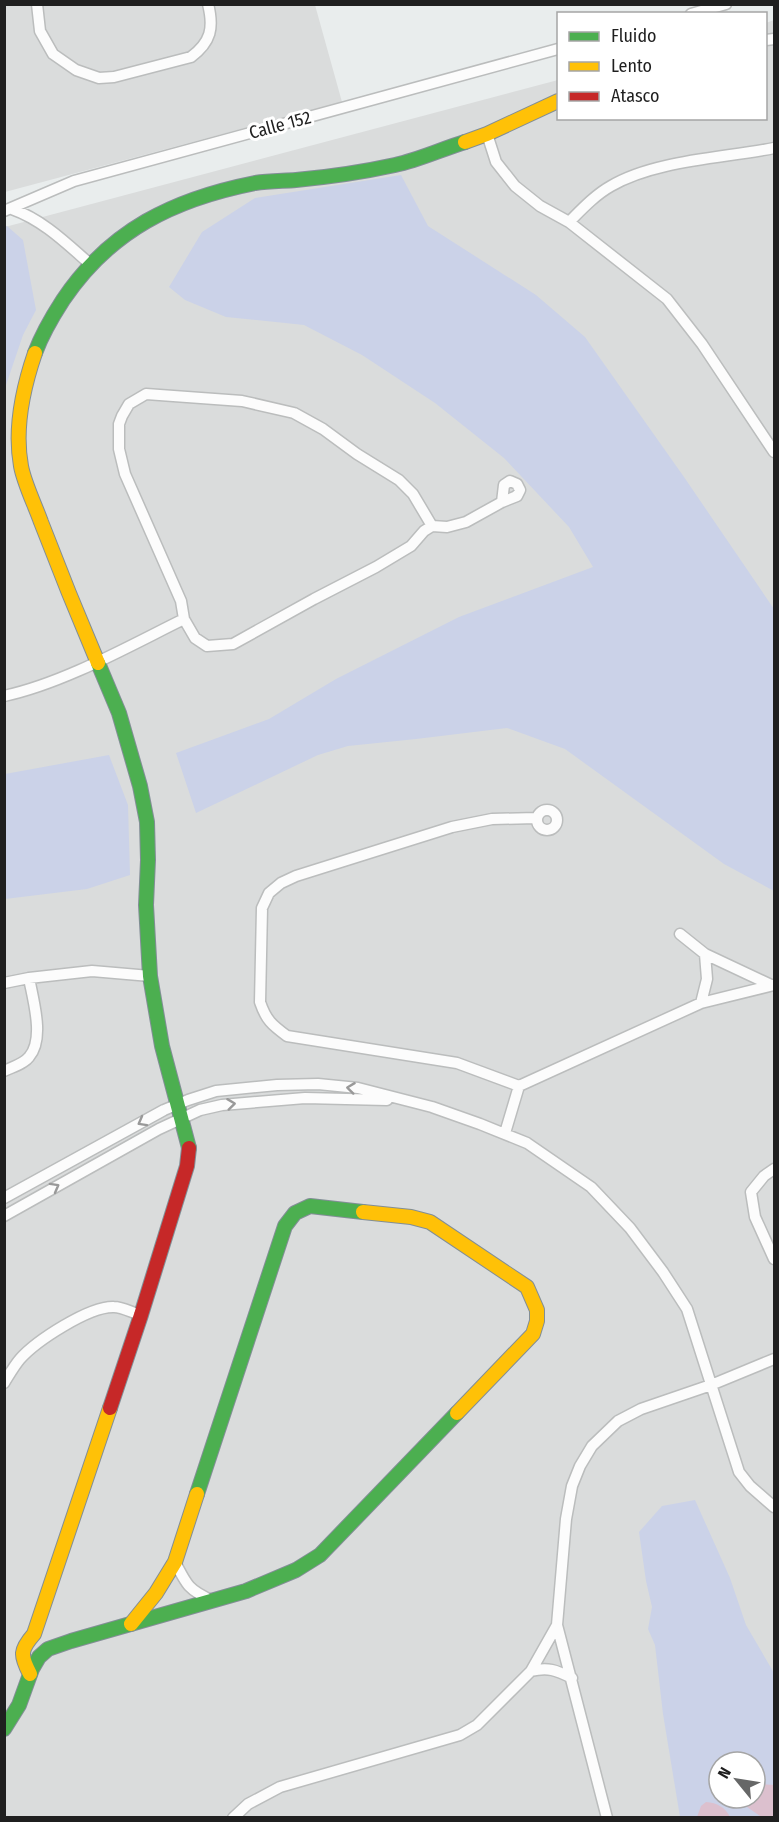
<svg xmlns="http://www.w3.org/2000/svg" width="779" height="1822" viewBox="0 0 779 1822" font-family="'Fira Sans Condensed',sans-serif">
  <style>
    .residential { fill: #dadcdc; fill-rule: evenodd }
    .grass { fill: #cbd2e8; fill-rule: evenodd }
    .water { fill: #dcc0ce }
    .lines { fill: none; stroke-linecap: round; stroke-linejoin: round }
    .street-casing { stroke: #bbbdbd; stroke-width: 13 }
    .fast-casing { stroke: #828e96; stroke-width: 16 }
    .slow-casing { stroke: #828e96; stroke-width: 16 }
    .jam-casing { stroke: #828e96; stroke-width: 16 }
    .street { stroke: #fcfcfc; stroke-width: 10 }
    .fast { stroke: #4caf50; stroke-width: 14 }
    .slow { stroke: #ffc107; stroke-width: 14 }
    .jam { stroke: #c62828; stroke-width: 14 }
    .oneway { stroke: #999 }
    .labels { text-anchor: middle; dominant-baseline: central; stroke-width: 6; stroke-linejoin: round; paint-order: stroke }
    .street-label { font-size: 18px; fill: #1f1f1f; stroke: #fff }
  </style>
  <rect width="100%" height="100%" fill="#e9eded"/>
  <path class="residential" d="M 5,5 L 315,5 L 342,102 L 5,192 Z
    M 774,20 L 774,1817 L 5,1818 L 5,227 L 558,80 L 558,118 L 766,118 L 766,23 ZM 719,1762 L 755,1762 L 755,1798 L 719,1798 Z"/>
  <path class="grass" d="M 401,175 L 428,226 L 536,295 L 585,337 L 684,477 L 774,609 L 774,891 L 724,864 L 565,749 L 507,728 L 416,739 L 348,746 L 318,755 L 196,813 L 176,753 L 269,719 L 336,679 L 459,617 L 593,567 L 569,527 L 504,458 L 435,403 L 362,355 L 304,325 L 226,317 L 185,300 L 169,287 L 202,232 L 255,198 Z
    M 7,226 L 23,240 L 36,310 L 23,335 L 5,388 L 4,227 Z
    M 109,755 L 128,805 L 130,875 L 87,889 L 5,899 L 5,774 Z
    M 695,1500 L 730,1578 L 746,1625 L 774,1673 L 774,1817 L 680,1817 L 663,1714 L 655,1645 L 648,1629 L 652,1607 L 646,1581 L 639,1532 L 662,1506 ZM 719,1762 L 755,1762 L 755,1798 L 719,1798 Z"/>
  <path class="water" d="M 755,1784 L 774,1785 L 774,1817 L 760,1816 L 737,1800 L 737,1798 L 755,1798 Z
    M 706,1802 C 717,1803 725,1807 730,1817 L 697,1817 L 701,1806 Z"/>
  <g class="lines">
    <defs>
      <path id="street" d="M 37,4 L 40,31 L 53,54 L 76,70 L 99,78 L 114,77 L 191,57 C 211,42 214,28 208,4
        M 691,14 L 726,4
        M 766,40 L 774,39
        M 487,134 L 496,162 L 515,186 L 540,206 L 569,222 L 667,299 L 702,344 L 774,452
        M 12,209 C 43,220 66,243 90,264
        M 4,211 L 74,181 L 558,49
        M 569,222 C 582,209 595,195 611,186 C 655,160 725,158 774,148
        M 432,526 L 413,494 L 399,480 L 357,454 L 323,429 L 294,413 L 242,401 L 146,394 L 129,404 L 122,416 L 119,424 L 119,449 L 125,474 L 181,601 L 184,619 L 195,638 L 207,646 L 233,644 L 314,599 L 376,567 L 411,546 L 424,531 L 432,526 L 447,527 L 466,522 L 502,502 L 517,496 L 520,490 L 517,484 L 510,481 L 504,485 L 502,502
        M 4,696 C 64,683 129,646 184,619
        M537 820a10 10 0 1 1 20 0a10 10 0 1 1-20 0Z
        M 680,934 L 705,954 L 771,985
        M 4,983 L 29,978 L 92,971 L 150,976
        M 701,1003 L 707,979 L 705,954
        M 4,1071 C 12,1067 24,1064 29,1057 C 45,1039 33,1000 29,978
        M 519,1086 L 701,1003 L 774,985
        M 505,1133 L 519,1086 L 457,1063 L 287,1036 C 272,1025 266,1020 260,1002 L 262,908 L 269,893 L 281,883 L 296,876 L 452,827 L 492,819 L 536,818
        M 774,1169 L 764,1176 L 751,1192 L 755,1217 L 774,1259
        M 4,1198 L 164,1110 L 188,1100 L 216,1091 L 277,1085 L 318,1084 L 358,1088 L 432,1107 L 480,1124 L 527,1143 L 591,1187 L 630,1228 L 663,1272 L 687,1309 L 739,1472 L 750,1486 L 774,1507
        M 4,1216 L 159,1129 L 200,1110 L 222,1105 L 305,1098 L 387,1100
        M 4,1383 C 9,1375 14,1366 20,1359 C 36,1341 89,1306 114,1307 C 122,1307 133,1313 141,1315
        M 175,1562 C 187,1586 189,1590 213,1601
        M 531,1671 C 548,1667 556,1670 572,1678
        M 233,1818 L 248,1804 L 280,1787 L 460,1735 L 477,1725 L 531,1671 L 557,1625
        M 607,1818 L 557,1625 L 566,1519 L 572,1486 L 580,1466 L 592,1446 L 618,1421 L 641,1409 L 711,1385 L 774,1359"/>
      <path id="fast" d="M 35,353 C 42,334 52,317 63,300 C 110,230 174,199 255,183 C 269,181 283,181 296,180 C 329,177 363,172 395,165 C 419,160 442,149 465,142
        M 98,663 L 119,713 L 140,786 L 147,822 L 148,860 L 146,905 L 150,976 L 162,1046 L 189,1148
        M 197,1494 L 285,1226 L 295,1213 L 310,1206 L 363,1212
        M 4,1729 L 19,1705 L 32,1669 L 39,1657 L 48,1649 L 71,1641 L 246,1591 L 296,1570 L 320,1555 L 457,1413"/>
      <path id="slow" d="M 465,142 L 487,134 L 558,101
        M 35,353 C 23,388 14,428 21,466 C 24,483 35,505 41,522 C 59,569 78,616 98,663
        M 363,1212 L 411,1217 L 430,1222 L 527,1287 L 537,1310 L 537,1321 L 533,1334 L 457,1413
        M 131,1624 L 156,1593 L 175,1562 L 197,1494
        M 30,1674 C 20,1655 20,1650 34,1634 L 110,1408"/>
      <path id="jam" d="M 110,1408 L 141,1315 L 187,1166 L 189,1148"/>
    </defs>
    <use href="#street" class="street-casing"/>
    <use href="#fast" class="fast-casing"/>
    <use href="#slow" class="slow-casing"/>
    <use href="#jam" class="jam-casing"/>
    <use href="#street" class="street"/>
    <use href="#fast" class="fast"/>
    <use href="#slow" class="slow"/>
    <use href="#jam" class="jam"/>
  </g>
  <defs><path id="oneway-chevron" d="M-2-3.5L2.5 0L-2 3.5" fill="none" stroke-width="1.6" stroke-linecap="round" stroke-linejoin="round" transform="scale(1.5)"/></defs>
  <g class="oneway">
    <use href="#oneway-chevron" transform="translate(351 1088) rotate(-173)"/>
    <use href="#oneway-chevron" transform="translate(231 1104) rotate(-7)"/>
    <use href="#oneway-chevron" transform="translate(142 1122) rotate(151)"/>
    <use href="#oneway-chevron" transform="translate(55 1187) rotate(-29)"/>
  </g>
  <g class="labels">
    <g class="street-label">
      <text transform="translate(280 125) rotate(-15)">Calle 152</text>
    </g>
  </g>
  <rect width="779" height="1822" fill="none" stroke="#1f1f1f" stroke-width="12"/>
  <rect x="557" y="12" width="210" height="108" fill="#ffffff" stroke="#a5a5a5" stroke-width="1.5"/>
  <rect x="569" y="32" width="30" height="9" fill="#4caf50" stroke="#a5a5a5" stroke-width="1.5"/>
  <text x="611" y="42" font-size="18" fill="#1f1f1f">Fluido</text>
  <rect x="569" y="62" width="30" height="9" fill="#ffc107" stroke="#a5a5a5" stroke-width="1.5"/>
  <text x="611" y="72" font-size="18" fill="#1f1f1f">Lento</text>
  <rect x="569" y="92" width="30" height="9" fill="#c62828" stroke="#a5a5a5" stroke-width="1.5"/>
  <text x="611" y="102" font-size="18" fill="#1f1f1f">Atasco</text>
  <g transform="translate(737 1780) rotate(300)"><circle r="28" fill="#ffffff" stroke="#a5a5a5" stroke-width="1.5"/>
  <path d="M0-4.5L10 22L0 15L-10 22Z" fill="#666767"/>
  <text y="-9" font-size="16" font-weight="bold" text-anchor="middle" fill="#1f1f1f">N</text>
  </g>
</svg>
